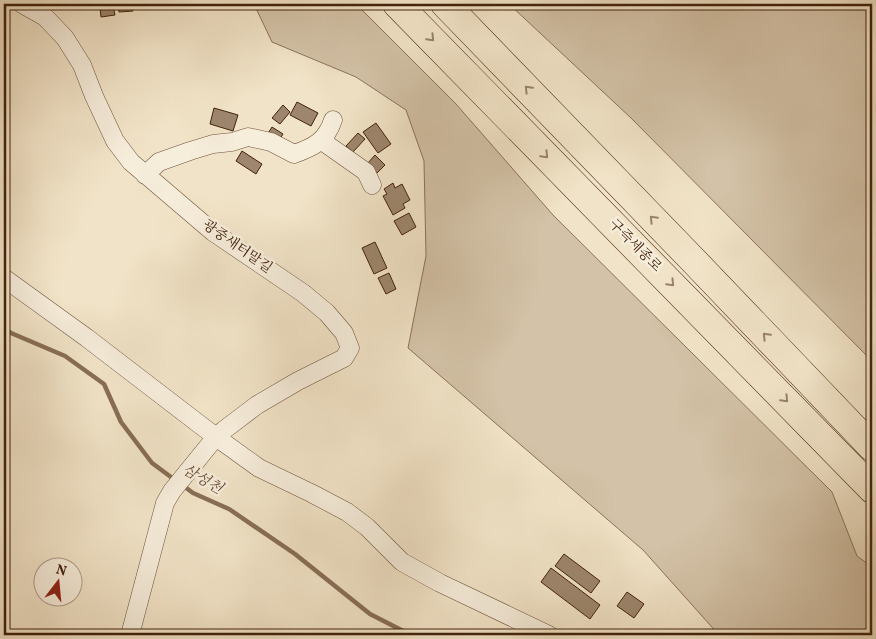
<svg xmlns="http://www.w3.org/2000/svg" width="876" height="639" viewBox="0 0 876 639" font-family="Vollkorn,'Noto Serif KR',serif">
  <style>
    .green { fill: #d3c2a7; stroke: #8a725a }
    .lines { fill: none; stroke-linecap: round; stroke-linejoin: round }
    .stream { stroke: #886e56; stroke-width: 4.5 }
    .building { fill: #9d866d; stroke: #42220c }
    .street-casing { stroke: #6e523b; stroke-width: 19 }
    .highway-casing { stroke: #42220c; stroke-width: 29 }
    .street { stroke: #f6eddb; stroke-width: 18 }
    .highway { stroke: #f1e3c7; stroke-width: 28 }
    .oneway { stroke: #9a826a }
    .labels { text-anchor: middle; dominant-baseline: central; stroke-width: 5; stroke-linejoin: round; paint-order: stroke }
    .street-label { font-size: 14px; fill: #42220c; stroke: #f6eddb }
    .water-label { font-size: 15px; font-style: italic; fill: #6b4e37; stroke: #f6eddb }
  </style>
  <rect width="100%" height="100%" fill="#f1e3c7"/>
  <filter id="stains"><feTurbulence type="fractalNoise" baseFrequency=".004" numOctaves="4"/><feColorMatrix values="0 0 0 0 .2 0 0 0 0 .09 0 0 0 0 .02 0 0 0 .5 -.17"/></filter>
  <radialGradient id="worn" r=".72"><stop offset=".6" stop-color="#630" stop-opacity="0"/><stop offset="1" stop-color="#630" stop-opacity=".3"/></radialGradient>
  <path class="green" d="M 254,4 L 356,4 L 456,104 L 553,215 L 832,492 L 857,556 L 872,567 L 872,635 L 719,635 L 643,550 L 408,348 L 426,256 L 424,161 L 406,110 L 356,77 L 272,42 Z
    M 509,4 L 872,4 L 872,361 L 631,118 Z"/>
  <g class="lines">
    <path class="stream" d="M 4,329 L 11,333 L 65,356 L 104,384 L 121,422 L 152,463 L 175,480
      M 181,484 L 193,493 L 229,509 L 295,554 L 370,614 L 411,635"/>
  </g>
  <path class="building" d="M 118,4 L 132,4 L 133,11 L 119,12 Z
    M 113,6 L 115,15 L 101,17 L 100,8 Z
    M 297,102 L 318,113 L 311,126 L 290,115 Z
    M 283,105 L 290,112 L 280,124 L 272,118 Z
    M 214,108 L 238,115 L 233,131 L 210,124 Z
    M 376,123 L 391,144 L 378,153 L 363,132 Z
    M 272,127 L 283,134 L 278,142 L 267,135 Z
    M 358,133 L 365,139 L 353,152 L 346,146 Z
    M 242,151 L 262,164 L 256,174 L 236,161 Z
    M 375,155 L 385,165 L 377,173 L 367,164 Z
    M 393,183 L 395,188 L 402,184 L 410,200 L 403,204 L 405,208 L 393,215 L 383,196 L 387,194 L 384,189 Z
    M 409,213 L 416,227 L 402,235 L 394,221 Z
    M 375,242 L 387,268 L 374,274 L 362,248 Z
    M 389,273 L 396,289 L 386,294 L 378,278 Z
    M 564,554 L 600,581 L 591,593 L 555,566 Z
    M 551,568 L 600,605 L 590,619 L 541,582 Z
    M 627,592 L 644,604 L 634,618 L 617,606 Z"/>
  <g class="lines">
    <defs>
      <path id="street" d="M 22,4 L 45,17 L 65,38 L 82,65 L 94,96 L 115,141 L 131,162 L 213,232 L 303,293 L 327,313 L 344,333 L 350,348 L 344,358 L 298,381 L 257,405 L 224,430 L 216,437 L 206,449 L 172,491 L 165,503 L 130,635
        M 322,141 L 366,172 L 372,185
        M 145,175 L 159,162 L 190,151 L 213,144 L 232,142 L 248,137 L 271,142 L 294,154 C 314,147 326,141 333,120
        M 4,278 L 87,338 L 216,437 L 259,468 L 311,493 L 347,512 L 367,527 L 402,562 L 440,583 L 549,635"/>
      <path id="highway" d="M 397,4 L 872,489
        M 445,4 L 692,259 L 872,447"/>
    </defs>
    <use href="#street" class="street-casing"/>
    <use href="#highway" class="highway-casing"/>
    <use href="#street" class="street"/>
    <use href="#highway" class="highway"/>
  </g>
  <defs><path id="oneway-chevron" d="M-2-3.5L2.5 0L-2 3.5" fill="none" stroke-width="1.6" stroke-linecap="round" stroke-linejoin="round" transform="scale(1.25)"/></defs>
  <g class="oneway">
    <use href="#oneway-chevron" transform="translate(431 38) rotate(46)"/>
    <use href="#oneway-chevron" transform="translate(528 89) rotate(-134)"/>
    <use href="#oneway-chevron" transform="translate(545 155) rotate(46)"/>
    <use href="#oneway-chevron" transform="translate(653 219) rotate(-134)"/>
    <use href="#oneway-chevron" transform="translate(671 283) rotate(46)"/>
    <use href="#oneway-chevron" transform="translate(766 336) rotate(-134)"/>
    <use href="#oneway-chevron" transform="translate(785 399) rotate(46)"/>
  </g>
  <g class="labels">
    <g class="street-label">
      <text transform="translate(635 246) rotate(45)">구즉세종로</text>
      <text transform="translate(237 247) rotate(35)">광중새터말길</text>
    </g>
    <g class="water-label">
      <text transform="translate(202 480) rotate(30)">삼성천</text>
    </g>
  </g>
  <rect width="876" height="639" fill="none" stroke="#f1e3c7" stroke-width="20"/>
  <rect x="5" y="5" width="866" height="629" fill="none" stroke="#42220c" stroke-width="2.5"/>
  <rect x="10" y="10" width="856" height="619" fill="none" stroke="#42220c"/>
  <g transform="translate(58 582) rotate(16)"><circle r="24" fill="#f6eddb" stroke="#ae9c88"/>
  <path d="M0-4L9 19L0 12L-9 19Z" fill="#8f2418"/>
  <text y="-8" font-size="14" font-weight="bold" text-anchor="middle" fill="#42220c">N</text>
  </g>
  <rect width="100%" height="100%" filter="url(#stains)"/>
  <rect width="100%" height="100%" fill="url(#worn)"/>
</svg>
